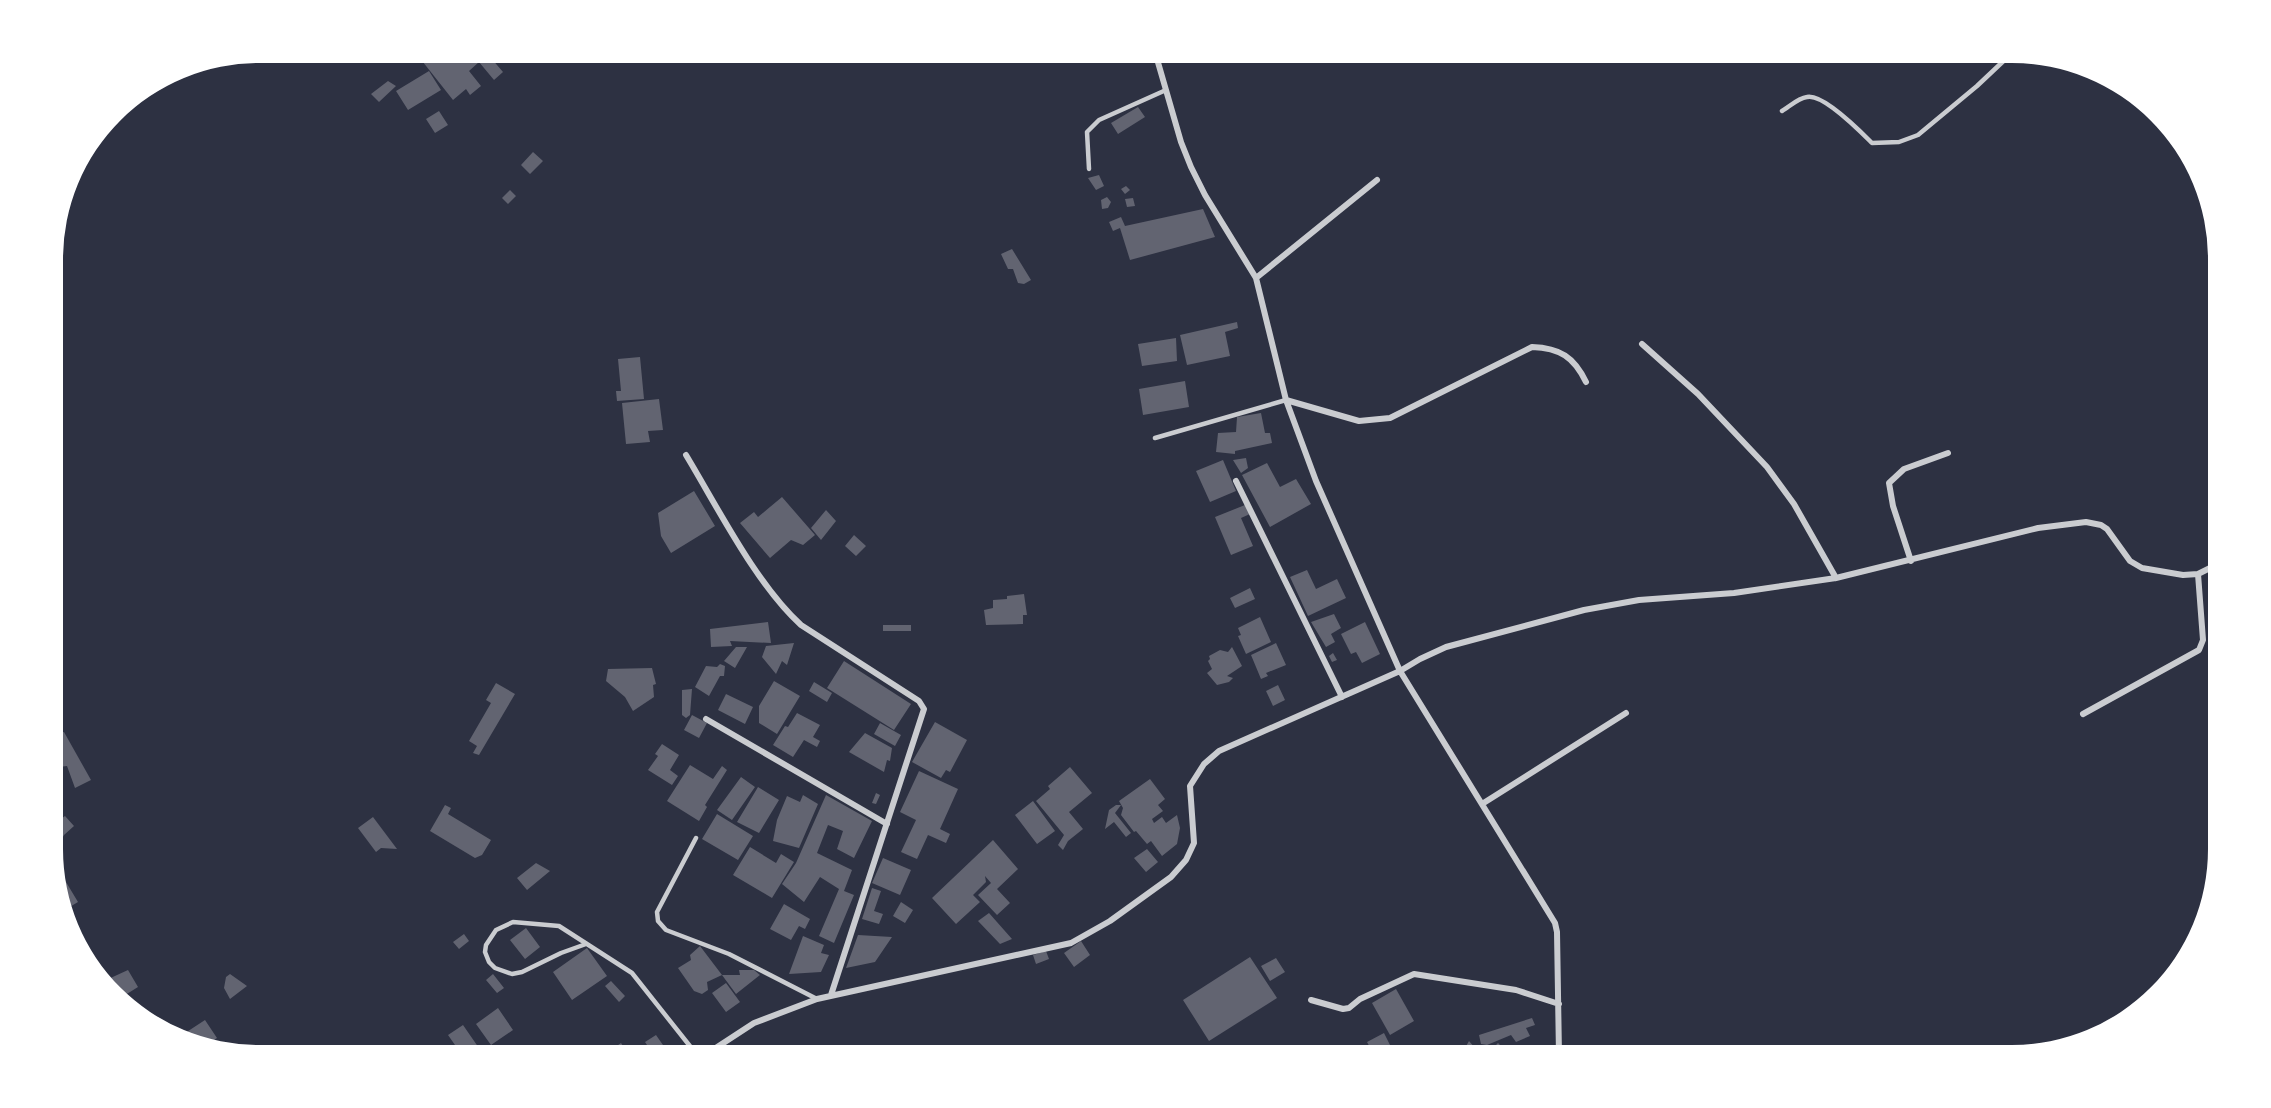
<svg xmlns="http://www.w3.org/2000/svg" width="2271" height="1108" viewBox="0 0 2271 1108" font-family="Roboto,sans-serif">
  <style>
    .building { fill: #626471 }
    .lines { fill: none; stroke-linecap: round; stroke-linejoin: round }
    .service { stroke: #caccd0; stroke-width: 4.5 }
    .minor { stroke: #caccd0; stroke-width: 6 }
  </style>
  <rect width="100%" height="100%" fill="#2d3142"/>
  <path class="building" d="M 415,52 L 492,52 L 495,55 L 491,58 L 503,72 L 494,80 L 479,62 L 469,71 L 481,86 L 470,95 L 466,89 L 453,100 Z
    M 429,71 L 441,90 L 408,110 L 396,91 Z
    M 388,81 L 396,86 L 379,102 L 371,94 Z
    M 1138,107 L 1145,117 L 1118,134 L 1111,123 Z
    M 439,111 L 448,125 L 435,133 L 426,119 Z
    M 533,152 L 543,161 L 530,174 L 521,165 Z
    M 1099,175 L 1104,186 L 1096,190 L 1088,178 Z
    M 1126,186 L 1130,190 L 1125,194 L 1121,189 Z
    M 510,190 L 516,196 L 508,204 L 502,198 Z
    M 1107,197 L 1111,202 L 1108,208 L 1102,209 L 1101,200 Z
    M 1133,198 L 1135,206 L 1127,207 L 1125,199 Z
    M 1203,209 L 1215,237 L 1130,260 L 1120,228 L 1113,231 L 1109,222 L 1121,217 L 1125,226 Z
    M 1012,249 L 1031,280 L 1024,284 L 1018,283 L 1013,269 L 1008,269 L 1001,254 Z
    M 1237,322 L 1238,328 L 1225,332 L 1230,356 L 1187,365 L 1180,335 Z
    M 1176,338 L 1177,361 L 1142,366 L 1138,344 Z
    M 640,357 L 644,399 L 617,401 L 616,391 L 621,391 L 618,359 Z
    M 1185,381 L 1189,407 L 1143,415 L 1139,389 Z
    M 659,399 L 663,430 L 648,431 L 650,442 L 626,444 L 622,403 Z
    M 1261,413 L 1265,433 L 1270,433 L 1272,443 L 1235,451 L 1235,454 L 1216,452 L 1218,433 L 1236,432 L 1237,417 Z
    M 1246,458 L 1248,468 L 1241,473 L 1233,460 Z
    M 1223,460 L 1236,491 L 1210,502 L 1196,471 Z
    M 1267,463 L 1280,487 L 1296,479 L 1311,504 L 1270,527 L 1242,475 Z
    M 694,491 L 715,526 L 671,553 L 661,536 L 658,513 Z
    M 782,497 L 815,535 L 803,545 L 791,540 L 770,558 L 740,523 L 754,512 L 758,517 Z
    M 1245,505 L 1250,514 L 1241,518 L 1253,546 L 1231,555 L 1215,517 Z
    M 826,510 L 836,521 L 821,540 L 811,528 Z
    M 854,535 L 866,546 L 856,556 L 845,546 Z
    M 1307,570 L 1316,589 L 1337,579 L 1346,598 L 1308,616 L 1290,577 Z
    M 1250,588 L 1255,599 L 1235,608 L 1230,598 Z
    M 1024,594 L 1027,615 L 1023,615 L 1023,624 L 986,625 L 984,610 L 993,608 L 993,600 L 1007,599 L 1007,596 Z
    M 1334,614 L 1341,628 L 1331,634 L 1335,642 L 1326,647 L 1311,622 Z
    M 1260,617 L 1271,642 L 1246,654 L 1238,636 L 1241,635 L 1238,628 Z
    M 768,622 L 771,643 L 730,641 L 732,646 L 711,647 L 710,629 Z
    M 1365,622 L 1380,654 L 1362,663 L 1356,652 L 1351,654 L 1341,634 Z
    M 883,625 L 911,625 L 911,631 L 883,631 Z
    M 794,643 L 787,665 L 782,661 L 776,674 L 762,657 L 766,646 Z
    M 1276,643 L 1286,665 L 1266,673 L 1268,676 L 1261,679 L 1251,655 Z
    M 736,647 L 747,647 L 735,668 L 724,661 Z
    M 1232,647 L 1242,666 L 1227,676 L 1233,678 L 1229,682 L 1217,685 L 1207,673 L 1212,669 L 1208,661 L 1210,659 L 1209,656 L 1220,650 L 1228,652 Z
    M 1333,653 L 1337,660 L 1332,662 L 1329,656 Z
    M 844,661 L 911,704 L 894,730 L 827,688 Z
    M 720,664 L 725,666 L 724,676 L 720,676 L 709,696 L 695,687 L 706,666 L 717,667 Z
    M 652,668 L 656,684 L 653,685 L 654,697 L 633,711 L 625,697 L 606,681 L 608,669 Z
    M 774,681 L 800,696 L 777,734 L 759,723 L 759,706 Z
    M 814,682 L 832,693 L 827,702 L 809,691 Z
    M 496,683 L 515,694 L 479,755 L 473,753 L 477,746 L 469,741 L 491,703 L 486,700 Z
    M 1278,685 L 1285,700 L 1273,706 L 1266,691 Z
    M 692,689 L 690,715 L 686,718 L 682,715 L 682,690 Z
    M 726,694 L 753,707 L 745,724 L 718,710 Z
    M 797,713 L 820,725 L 813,737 L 820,741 L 817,747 L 804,740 L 793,757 L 773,745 L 785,726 L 788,727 Z
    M 692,715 L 707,723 L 699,738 L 684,730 Z
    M 935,722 L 967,740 L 950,772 L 946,770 L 941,778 L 912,762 Z
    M 880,723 L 901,735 L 895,746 L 874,734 Z
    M 64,732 L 91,780 L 75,788 L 67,766 L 59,767 L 54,761 L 54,734 Z
    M 865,733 L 892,748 L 890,761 L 887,760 L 884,772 L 849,752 Z
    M 662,744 L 679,755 L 670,770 L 678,776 L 672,785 L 648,770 L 658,756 L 655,754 Z
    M 690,765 L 713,779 L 722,766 L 727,770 L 705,805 L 707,807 L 699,821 L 667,801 Z
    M 1070,767 L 1092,793 L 1069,812 L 1083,829 L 1068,841 L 1063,850 L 1058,845 L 1064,835 L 1036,801 L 1050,789 L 1048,786 Z
    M 919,771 L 958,789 L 940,829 L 950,834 L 946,843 L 928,835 L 917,859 L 901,852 L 916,820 L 900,812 Z
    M 741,777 L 755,787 L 732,820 L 717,810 Z
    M 1150,779 L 1165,799 L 1158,805 L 1163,811 L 1152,819 L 1154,823 L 1162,817 L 1166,823 L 1177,815 L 1180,828 L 1177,844 L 1162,856 L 1151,841 L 1147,844 L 1136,831 L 1134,832 L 1121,815 L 1123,808 L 1119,801 Z
    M 758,787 L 779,800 L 759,833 L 737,822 Z
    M 876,793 L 880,795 L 876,804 L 872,803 Z
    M 803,795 L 818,804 L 799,848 L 773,841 L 777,820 L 787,796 L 800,802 Z
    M 826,795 L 872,821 L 854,858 L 837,849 L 843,831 L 828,825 L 817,853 L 852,870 L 844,891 L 854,895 L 834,943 L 819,936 L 839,889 L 820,877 L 804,902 L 782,884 L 796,863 Z
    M 1033,801 L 1055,831 L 1037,844 L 1015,815 Z
    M 445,805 L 451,808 L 448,814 L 491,840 L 482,855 L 475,858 L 430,831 Z
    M 1116,805 L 1121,805 L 1115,813 L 1131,833 L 1126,837 L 1114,822 L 1105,829 L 1109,810 Z
    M 717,814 L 753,836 L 738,860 L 702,839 Z
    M 65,816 L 74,826 L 64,835 L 54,853 L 54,824 Z
    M 373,817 L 397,849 L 381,848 L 376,852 L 358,828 Z
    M 993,840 L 1018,869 L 997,889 L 1010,903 L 997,915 L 978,895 L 991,883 L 985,876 L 986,882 L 973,895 L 980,902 L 956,924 L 932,898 Z
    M 750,847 L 776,863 L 781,854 L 794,862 L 772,898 L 733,875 Z
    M 1147,849 L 1158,862 L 1146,872 L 1134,858 Z
    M 883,858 L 911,870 L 900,895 L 872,883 Z
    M 536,863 L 550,871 L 527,890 L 517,878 Z
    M 63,877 L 78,902 L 68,908 L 56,881 Z
    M 872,888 L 881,891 L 874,911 L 883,914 L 879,924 L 862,919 Z
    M 901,902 L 913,910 L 905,923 L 893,916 Z
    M 784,904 L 810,919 L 805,929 L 799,926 L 791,940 L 770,929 Z
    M 989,913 L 1012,939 L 1000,944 L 978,921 Z
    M 526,928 L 540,947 L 525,959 L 510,940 Z
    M 464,934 L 469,941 L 459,949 L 453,942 Z
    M 858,935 L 892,937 L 875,962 L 846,968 Z
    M 803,936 L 824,945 L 821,953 L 829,955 L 821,972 L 789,974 Z
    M 1081,941 L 1090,955 L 1074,967 L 1064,953 Z
    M 700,946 L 722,975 L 707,982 L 708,990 L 702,994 L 694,991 L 678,968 L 691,960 L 690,955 Z
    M 587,948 L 607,976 L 572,1000 L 553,972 Z
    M 1046,951 L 1049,959 L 1036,964 L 1033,955 Z
    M 1250,957 L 1277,998 L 1209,1041 L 1183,1000 Z
    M 1276,958 L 1285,972 L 1270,981 L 1261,966 Z
    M 128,970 L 138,987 L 122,997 L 104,981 Z
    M 739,970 L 754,970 L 760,975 L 736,994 L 722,975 L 740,975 Z
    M 230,974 L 247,986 L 230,999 L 224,988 L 226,977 Z
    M 493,974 L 504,988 L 497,993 L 486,980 Z
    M 611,981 L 625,996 L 619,1002 L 605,986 Z
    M 726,983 L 740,1002 L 726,1012 L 712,993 Z
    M 1396,989 L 1414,1021 L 1390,1035 L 1372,1003 Z
    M 498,1008 L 513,1030 L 491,1045 L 476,1024 Z
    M 1532,1018 L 1535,1025 L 1526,1028 L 1530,1036 L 1516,1042 L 1511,1035 L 1487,1045 L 1481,1044 L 1479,1035 Z
    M 205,1020 L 217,1038 L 208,1044 L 179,1037 Z
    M 463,1025 L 481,1051 L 474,1055 L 462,1055 L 448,1035 Z
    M 1384,1033 L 1395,1055 L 1374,1055 L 1367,1042 Z
    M 656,1035 L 663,1045 L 655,1050 L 649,1048 L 645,1042 Z
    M 1469,1041 L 1475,1048 L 1469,1055 L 1461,1055 Z
    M 621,1043 L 629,1055 L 615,1055 L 611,1050 Z
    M 1498,1043 L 1507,1052 L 1504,1055 L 1497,1055 L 1492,1049 Z
    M 1291,1046 L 1296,1055 L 1273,1055 Z"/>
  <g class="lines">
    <path class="service" d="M 1782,111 C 1789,107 1798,98 1807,97 C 1823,93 1861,132 1872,143 L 1899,142 L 1918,135 L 1977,86 L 2012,53
      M 1089,169 L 1087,132 L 1099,120 L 1166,90
      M 1155,438 L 1286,400
      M 696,838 L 657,912 L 658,921 L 666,930 L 729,954 L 817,999
      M 586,944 L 561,953 L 522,972 L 512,974 L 495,968 L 489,962 L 485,952 L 486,945 L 496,930 L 513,922 L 559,926 L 632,973 L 697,1055"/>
    <path class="minor" d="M 1155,52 L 1181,142 L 1191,167 L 1205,195 L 1256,278 L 1286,400 L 1316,481 L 1400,671 L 1555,923 L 1557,932 L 1559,1055
      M 1256,278 L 1377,180
      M 1642,344 L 1698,394 L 1767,467 L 1794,504 L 1836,578
      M 1286,400 L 1359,421 L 1390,418 L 1532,347 C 1560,348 1574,357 1586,382
      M 686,455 C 718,508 756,584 801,625 L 919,701 L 924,709 L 831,995
      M 1236,481 L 1342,697
      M 1911,561 L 1893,506 L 1889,483 L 1904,469 L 1948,453
      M 2083,714 L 2199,650 L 2203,640 L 2198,574
      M 706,719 L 887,824
      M 1482,804 L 1626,713
      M 1311,1000 L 1343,1009 L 1349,1008 L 1360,999 L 1414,974 L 1516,990 L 1559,1004
      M 705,1055 L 754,1023 L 817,999 L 1071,943 L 1110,921 L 1171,877 L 1186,860 L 1194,843 L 1190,786 L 1204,764 L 1219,751 L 1400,671 L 1420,659 L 1446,647 L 1584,610 L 1639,600 L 1734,593 L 1836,578 L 2038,528 L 2086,522 L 2101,525 L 2107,529 L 2130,561 L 2142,568 L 2183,575 L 2198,574 L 2218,564"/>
  </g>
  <path d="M0 0H2271V1108H0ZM259 63H2012A196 196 0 0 1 2208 259V849A196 196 0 0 1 2012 1045H259A196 196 0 0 1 63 849V259A196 196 0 0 1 259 63Z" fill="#fff" fill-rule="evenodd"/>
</svg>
